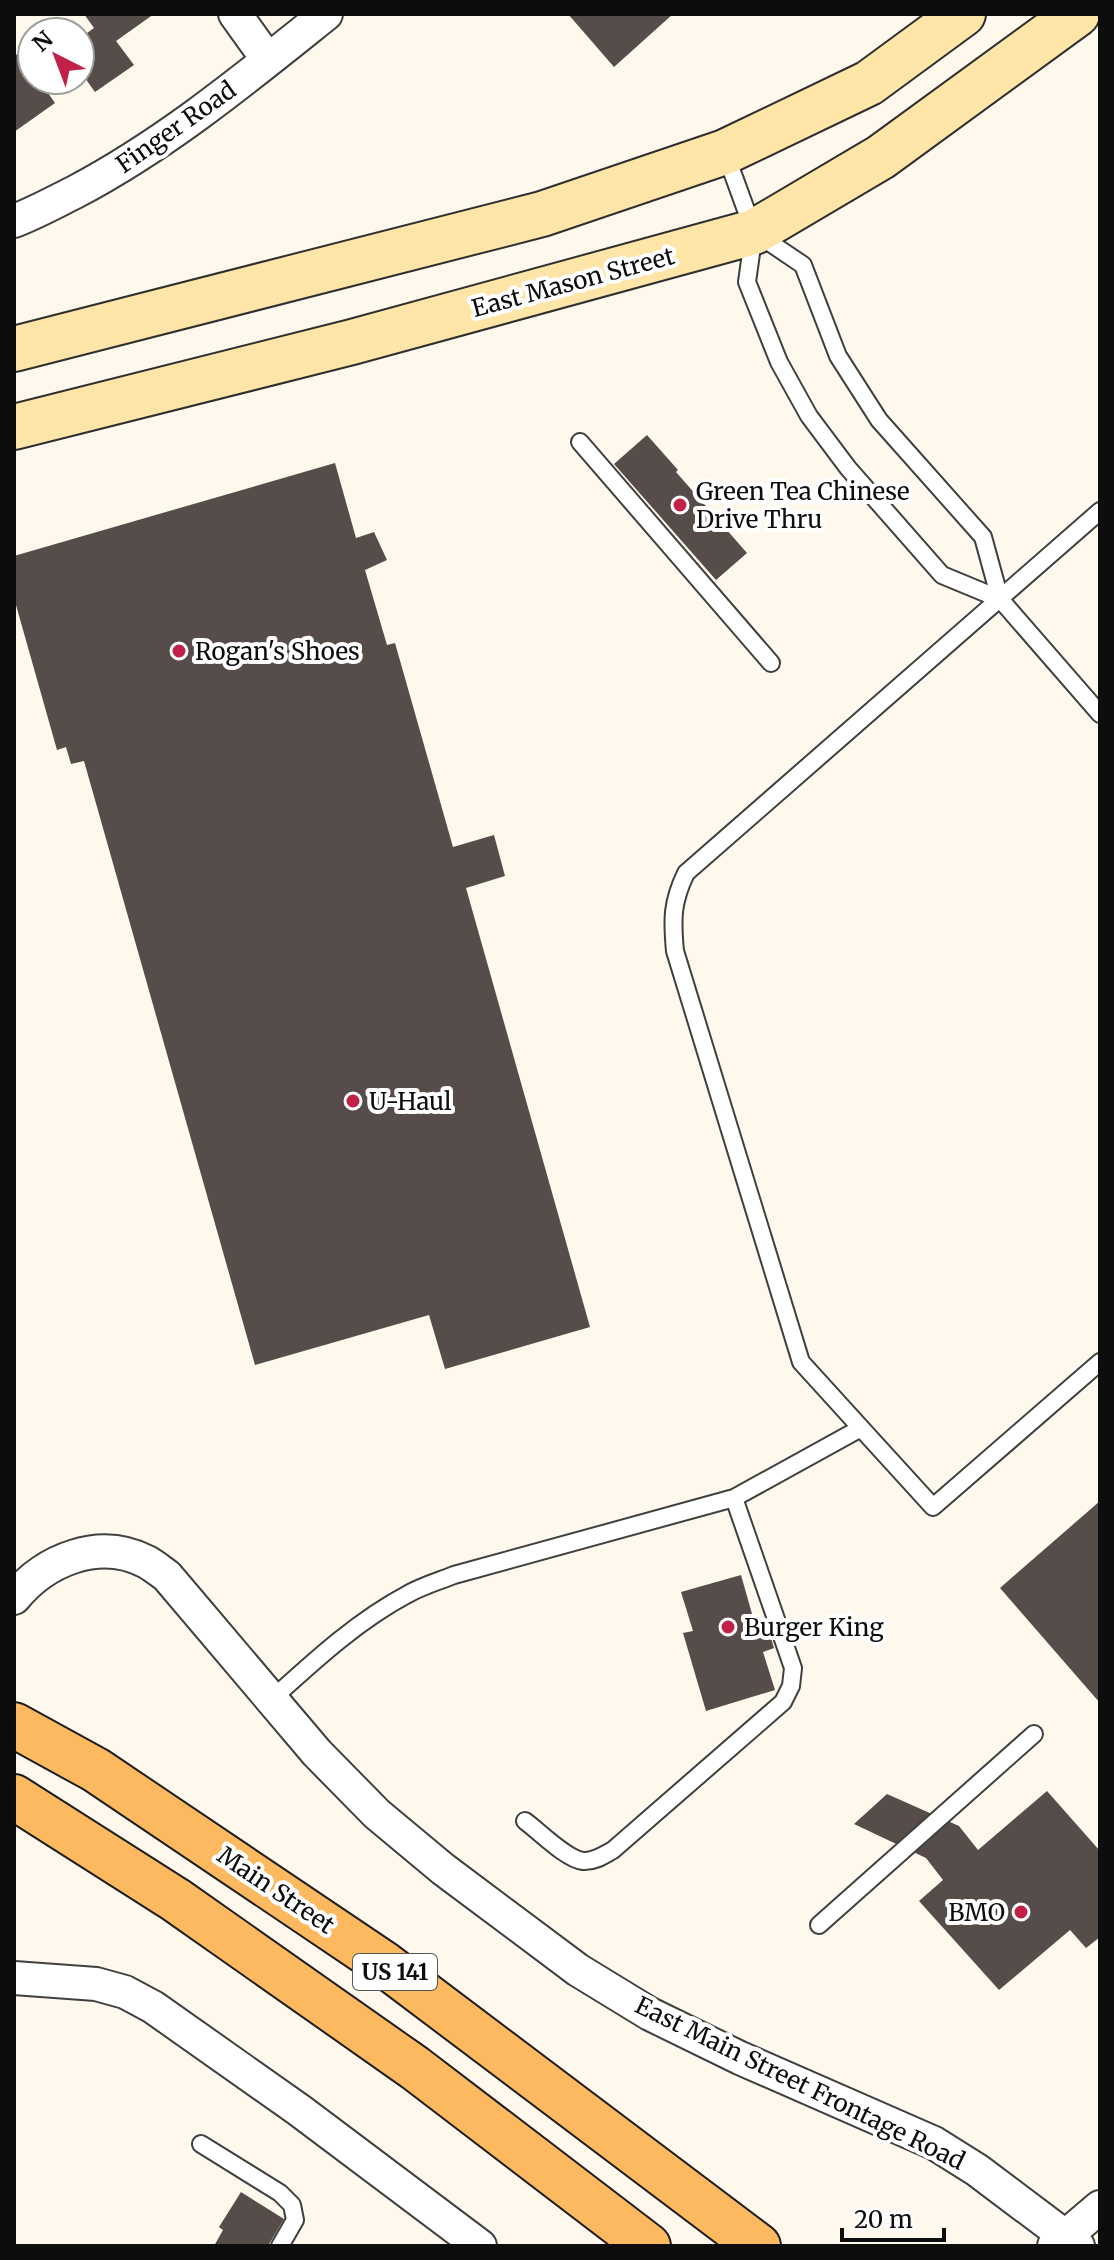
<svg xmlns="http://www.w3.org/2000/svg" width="1114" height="2260" viewBox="0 0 1114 2260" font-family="Merriweather,serif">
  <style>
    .building { fill: #564c49 }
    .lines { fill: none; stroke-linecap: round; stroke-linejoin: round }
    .service-casing { stroke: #404040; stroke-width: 20 }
    .minor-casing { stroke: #404040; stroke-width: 36 }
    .secondary-casing { stroke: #2f2f2f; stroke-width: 48 }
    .primary-casing { stroke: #1e1e1e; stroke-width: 48 }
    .service { stroke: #fff; stroke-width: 16 }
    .minor { stroke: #fff; stroke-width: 32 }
    .secondary { stroke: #ffe5a8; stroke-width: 44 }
    .primary { stroke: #fdb95f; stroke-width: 44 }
    .poi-dot { fill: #c12146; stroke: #fff; stroke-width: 3 }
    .labels { text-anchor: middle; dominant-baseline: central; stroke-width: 8; stroke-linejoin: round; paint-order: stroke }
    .shield { fill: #fff; stroke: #565656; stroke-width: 2 }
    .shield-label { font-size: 22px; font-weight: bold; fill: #0d0d0d }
    .street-label { font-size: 24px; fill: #0d0d0d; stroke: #fff }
    .poi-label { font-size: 24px; fill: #0d0d0d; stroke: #fff; text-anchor: start }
  </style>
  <rect width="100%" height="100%" fill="#fff8ed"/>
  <path class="building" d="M 84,14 L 154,14 L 116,41 L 134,65 L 95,92 L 80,71 L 80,38 L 94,28 Z
    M 568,14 L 673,14 L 614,67 Z
    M 19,53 L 32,71 L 32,80 L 39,80 L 55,103 L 14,132 L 14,56 Z
    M 647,435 L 678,470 L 676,472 L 747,553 L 716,580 L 614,464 Z
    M 335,463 L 356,538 L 374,532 L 387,560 L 365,570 L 387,645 L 395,643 L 453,847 L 494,835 L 505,876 L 466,888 L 590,1327 L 445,1369 L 429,1315 L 255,1365 L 84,761 L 71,764 L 66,747 L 57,750 L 14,598 L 14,556 Z
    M 1100,1501 L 1100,1703 L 1000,1588 Z
    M 741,1575 L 756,1628 L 767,1625 L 774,1648 L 763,1652 L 775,1690 L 706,1711 L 683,1633 L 693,1631 L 681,1592 Z
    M 1047,1791 L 1100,1851 L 1100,1937 L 1086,1948 L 1070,1930 L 999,1990 L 919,1901 L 943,1880 L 926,1858 L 854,1824 L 887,1794 L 959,1826 L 978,1850 Z
    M 241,2192 L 284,2219 L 268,2246 L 214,2246 L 223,2230 L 219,2227 Z"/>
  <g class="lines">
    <defs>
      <path id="service" d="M 726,155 L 754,232 L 747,282 L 779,362 L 809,416 L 848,468 L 942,575 L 1000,599
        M 757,234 L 803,265 L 838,356 L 879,420 L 983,537 L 1000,599 L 1100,714
        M 580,442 L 771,663
        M 861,1428 L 801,1362 L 675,951 C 672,919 672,902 686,873 L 1100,511
        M 271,1700 C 314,1661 357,1621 408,1594 C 422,1586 439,1581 454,1575 L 734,1498 L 861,1428 L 933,1507 L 1100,1362
        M 525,1821 C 539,1831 566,1859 583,1861 C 594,1862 604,1855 613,1850 L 783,1702 L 791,1686 L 793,1668 L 734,1498
        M 819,1925 L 1034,1734
        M 201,2144 L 280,2193 L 292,2205 L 295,2220 L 280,2246"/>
      <path id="minor" d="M 235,14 L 268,60
        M 14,221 C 35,213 55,202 75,192 C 166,144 246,78 326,14
        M 14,1598 C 45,1560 99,1537 147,1562 C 154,1566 160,1571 167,1576 L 317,1753 L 377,1814 L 443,1869 L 578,1970 L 650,2014 L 740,2058 L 934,2143 L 977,2170 L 1078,2246
        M 14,1978 L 96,1984 L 125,1992 L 153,2007 L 299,2110 L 480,2246
        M 1054,2246 L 1100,2207"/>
      <path id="secondary" d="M 14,349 L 542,214 L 725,152 L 869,83 L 963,14
        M 14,427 L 352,342 L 754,232 L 881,157 L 1077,14"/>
      <path id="primary" d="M 14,1725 L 96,1770 L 384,1964 L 758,2246
        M 14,1797 L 176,1900 L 415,2068 L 648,2246"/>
    </defs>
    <use href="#service" class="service-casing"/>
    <use href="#minor" class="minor-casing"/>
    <use href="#secondary" class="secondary-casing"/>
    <use href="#primary" class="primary-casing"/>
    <use href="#service" class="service"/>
    <use href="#minor" class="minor"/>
    <use href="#secondary" class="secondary"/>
    <use href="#primary" class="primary"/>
  </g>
  <g class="poi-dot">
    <circle cx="680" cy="505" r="8"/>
    <circle cx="179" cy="651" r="8"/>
    <circle cx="353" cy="1101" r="8"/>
    <circle cx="728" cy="1627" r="8"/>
    <circle cx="1021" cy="1912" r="8"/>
  </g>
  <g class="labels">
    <rect class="shield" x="353" y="1954" width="84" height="36" rx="6"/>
    <g class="shield-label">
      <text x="395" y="1972">US 141</text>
    </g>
    <g class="street-label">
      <text transform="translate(176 127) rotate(-35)">Finger Road</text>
      <text transform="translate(573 282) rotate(-15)">East Mason Street</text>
      <text transform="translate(276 1890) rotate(34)">Main Street</text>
      <text transform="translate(800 2083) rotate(26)">East Main Street Frontage Road</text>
    </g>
    <g class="poi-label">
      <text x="696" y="491">Green Tea Chinese<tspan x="696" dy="28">Drive Thru</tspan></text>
      <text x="195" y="651">Rogan's Shoes</text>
      <text x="369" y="1101">U-Haul</text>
      <text x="744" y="1627">Burger King</text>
      <text x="1005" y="1912" text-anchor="end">BMO</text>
    </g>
  </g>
  <rect width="1114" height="2260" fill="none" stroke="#0d0d0d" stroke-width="32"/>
  <g transform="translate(56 56) rotate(318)"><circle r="38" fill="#ffffff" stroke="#9e9e9e" stroke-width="2"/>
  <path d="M0-6L14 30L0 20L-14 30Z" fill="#c12146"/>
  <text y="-12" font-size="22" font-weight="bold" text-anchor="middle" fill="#0d0d0d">N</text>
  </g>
  <path d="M842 2228v12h102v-12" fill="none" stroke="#0d0d0d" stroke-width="4"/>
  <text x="854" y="2228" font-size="24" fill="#0d0d0d" stroke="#ffffff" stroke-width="6" paint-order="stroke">20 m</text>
</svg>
